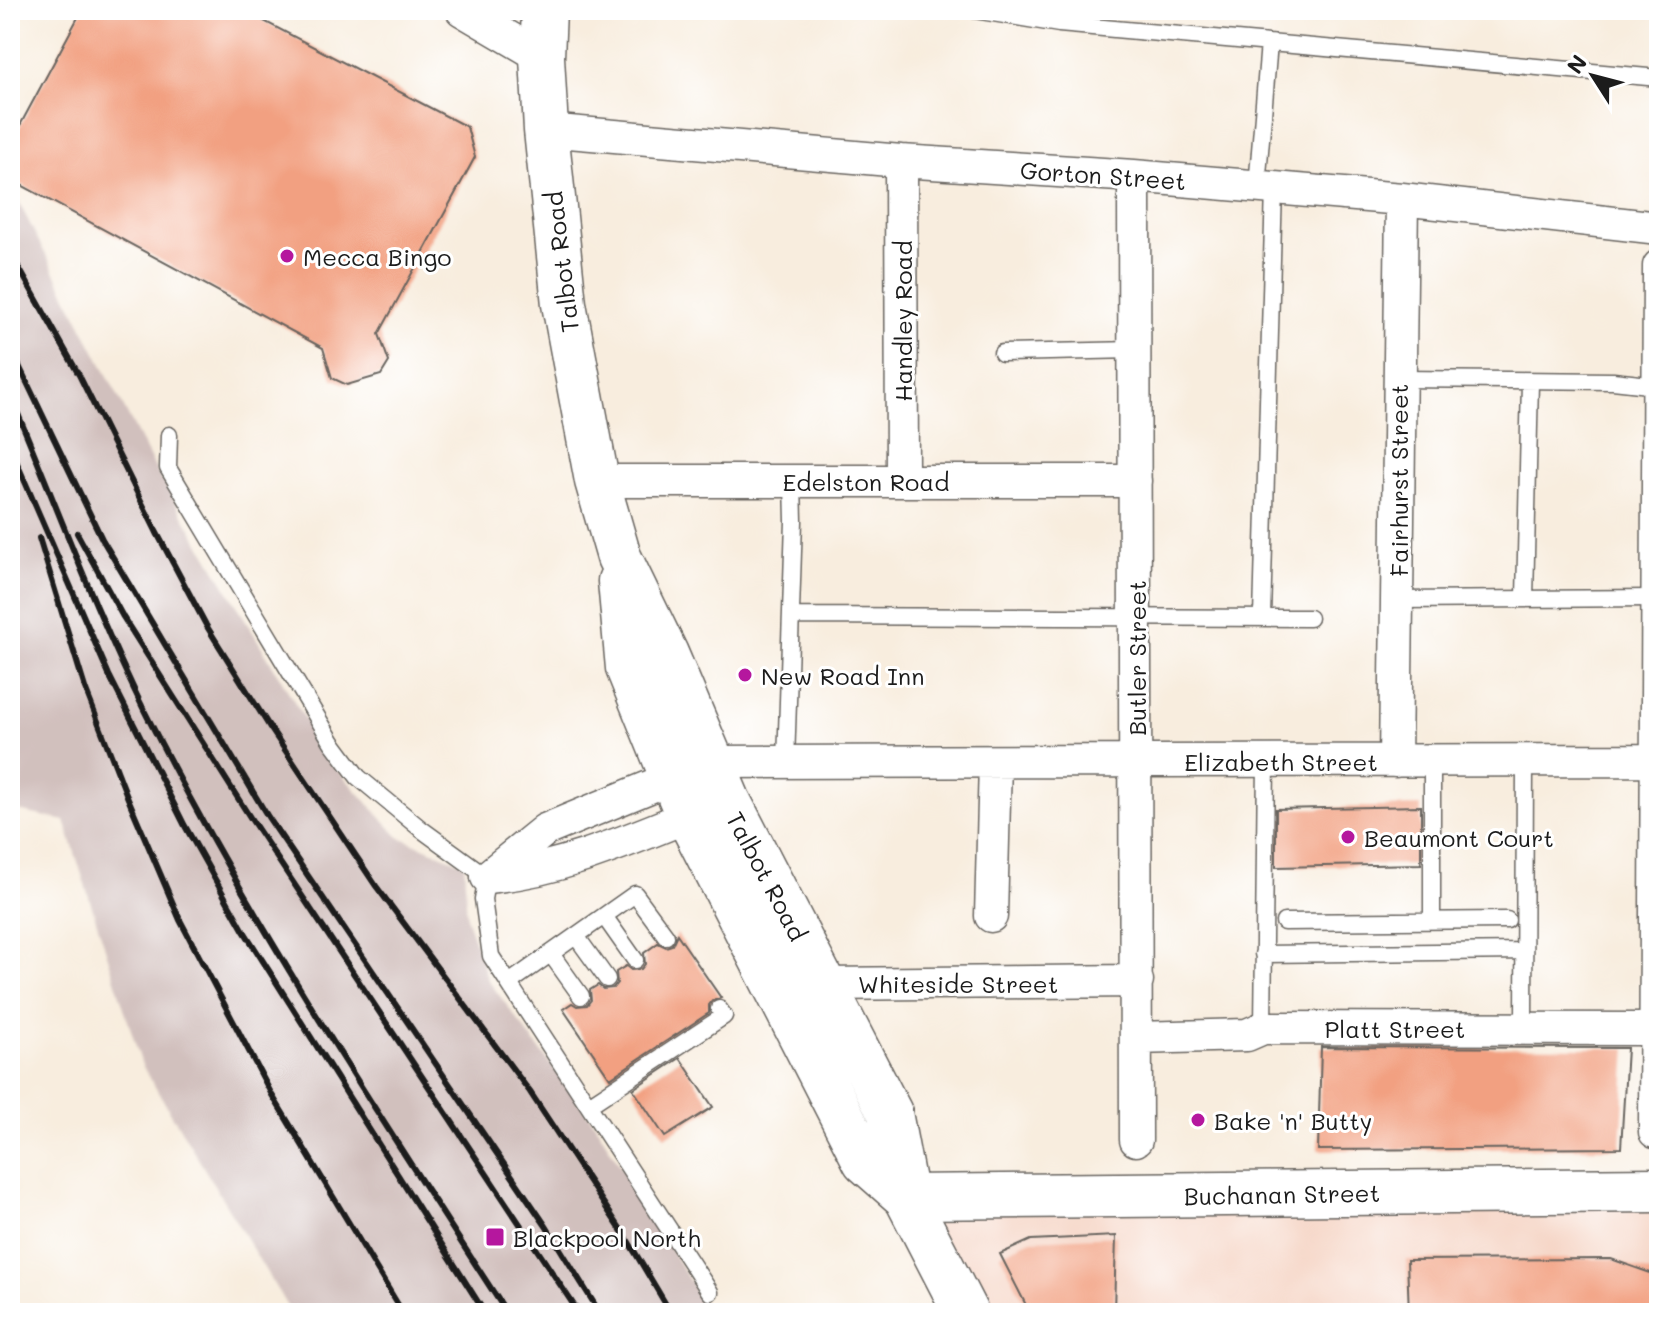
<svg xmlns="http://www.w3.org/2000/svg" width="1669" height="1323" viewBox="0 0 1669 1323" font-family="Mali,sans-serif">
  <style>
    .built { fill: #f5d3c2 }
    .industrial { fill: #d1c0bd }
    .building { fill: #f2a081 }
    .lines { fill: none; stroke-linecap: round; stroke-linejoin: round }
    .service-casing { stroke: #696560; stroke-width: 19 }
    .minor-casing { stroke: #696560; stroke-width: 35 }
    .primary-casing { stroke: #696560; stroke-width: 47 }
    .service { stroke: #fff; stroke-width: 16 }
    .minor { stroke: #fff; stroke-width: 32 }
    .primary { stroke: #fff; stroke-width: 44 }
    .rail { stroke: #1c1c1c; stroke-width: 6 }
    .poi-dot { fill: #b5179e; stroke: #fff; stroke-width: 3 }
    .labels { text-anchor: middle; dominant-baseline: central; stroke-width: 6; stroke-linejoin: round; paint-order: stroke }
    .street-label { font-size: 24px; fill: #1c1c1c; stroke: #fff }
    .poi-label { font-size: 24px; fill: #1c1c1c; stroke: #fff; text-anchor: start }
  </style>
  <rect width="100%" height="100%" fill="#fff"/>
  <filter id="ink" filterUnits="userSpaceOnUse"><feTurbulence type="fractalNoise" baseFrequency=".0125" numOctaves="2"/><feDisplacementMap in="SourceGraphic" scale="16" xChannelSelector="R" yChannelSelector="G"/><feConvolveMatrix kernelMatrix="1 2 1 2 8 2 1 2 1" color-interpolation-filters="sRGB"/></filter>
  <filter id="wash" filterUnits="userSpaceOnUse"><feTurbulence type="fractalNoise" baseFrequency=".006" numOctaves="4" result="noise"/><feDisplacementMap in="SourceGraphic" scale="32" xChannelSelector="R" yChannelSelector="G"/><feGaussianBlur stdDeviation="1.8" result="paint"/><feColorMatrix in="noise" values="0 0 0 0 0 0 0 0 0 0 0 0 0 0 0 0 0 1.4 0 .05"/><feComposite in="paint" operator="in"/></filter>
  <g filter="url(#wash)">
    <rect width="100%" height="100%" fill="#f8edde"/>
    <path class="built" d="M 1659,1190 L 1659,1313 L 962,1313 L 906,1197 Z"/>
    <path class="industrial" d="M 10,185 L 156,470 L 331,763 L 399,837 L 464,864 L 467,920 L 488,980 L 595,1124 L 709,1313 L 291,1313 L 142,1065 L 65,821 L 10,809 Z"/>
    <g id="blocks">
      <path class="building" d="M 82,10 L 243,10 L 467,127 L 475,157 L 379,334 L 389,362 L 381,375 L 347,385 L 332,378 L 323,348 L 10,179 L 10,144 Z
        M 1421,806 L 1421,864 L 1276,867 L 1276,809 Z
        M 677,934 L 721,998 L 712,1001 L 709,1005 L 709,1013 L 610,1078 L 563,1009 L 572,1003 L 577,1006 L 587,1005 L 591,1000 L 590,990 L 598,985 L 603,989 L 613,988 L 617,983 L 616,972 L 626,966 L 631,970 L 641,969 L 645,964 L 644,953 L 658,943 L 666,947 L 672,945 Z
        M 1321,1047 L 1627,1048 L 1621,1148 L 1318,1150 Z
        M 680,1058 L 713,1107 L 665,1137 L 633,1089 Z
        M 1116,1236 L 1114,1313 L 1030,1313 L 1000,1254 L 1031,1240 Z
        M 1611,1259 L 1659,1276 L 1659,1313 L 1409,1313 L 1407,1260 Z"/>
    </g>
  </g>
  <g filter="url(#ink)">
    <use href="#blocks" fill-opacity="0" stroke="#696560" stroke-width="2"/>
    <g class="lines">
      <defs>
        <path id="service" d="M 974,10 L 1059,24 L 1659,78
          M 1257,187 L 1269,43
          M 1002,353 L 1134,350
          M 1399,379 L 1613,381 L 1658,386
          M 169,435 L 168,468 L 332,742 L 358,777 L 421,829 L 487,877 L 483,899 L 491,956 L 710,1292
          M 1525,598 L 1530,382
          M 1397,600 L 1657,598
          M 791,616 L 1309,618
          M 1262,617 L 1274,188
          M 786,762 L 794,521 L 793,481
          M 604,916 L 635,960
          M 1432,920 L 1432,759
          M 1284,922 L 1507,920
          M 576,936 L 607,979
          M 551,954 L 581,996
          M 1263,954 L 1524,951
          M 509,983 L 635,894 L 666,936
          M 1263,1028 L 1266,761
          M 1524,1028 L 1525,760
          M 589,1105 L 724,1016 L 719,1009"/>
        <path id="minor" d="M 462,10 L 542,57
          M 546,130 L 901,161 L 1134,176 L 1402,199 L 1659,228
          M 901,161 L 902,481
          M 1134,176 L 1136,1140
          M 597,481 L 1135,481
          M 1395,761 L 1402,199
          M 487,877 L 545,830 L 710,762 L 1659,760
          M 487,877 C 563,871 638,836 708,808
          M 991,916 L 995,762
          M 806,993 L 824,984 L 1137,981
          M 1137,1038 L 1247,1035 L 1263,1028 L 1654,1029
          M 1655,1132 L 1659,266"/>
        <path id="primary" d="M 544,10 L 542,57 L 546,130 L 564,304 L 597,481 L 619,557 L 666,654 L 728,800 L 890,1113 L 906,1197 L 966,1313
          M 620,581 L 628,668 L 688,816 L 865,1161 L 906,1197
          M 906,1197 L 1659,1190"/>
      </defs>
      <use href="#service" class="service-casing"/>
      <use href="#minor" class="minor-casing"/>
      <use href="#primary" class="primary-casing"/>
      <use href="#service" class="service"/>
      <use href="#minor" class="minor"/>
      <use href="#primary" class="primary"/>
      <path class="rail" d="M 10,252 L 79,375 L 157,533 L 206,625 L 269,726 L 376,886 L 530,1092 L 627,1239 L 671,1313
        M 10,347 L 102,539 L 268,817 L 546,1226 L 600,1313
        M 10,395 C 55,501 94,609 145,712 C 250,921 380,1117 507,1313
        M 10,447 L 109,675 L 185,826 L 244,931 L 485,1313
        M 77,533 L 123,617 L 253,822 L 579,1313
        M 39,538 L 85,688 L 127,796 L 180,920 L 272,1095 L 403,1313"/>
    </g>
  </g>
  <g class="poi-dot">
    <circle cx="287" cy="256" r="8"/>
    <circle cx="745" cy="675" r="8"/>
    <circle cx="1348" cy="837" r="8"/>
    <circle cx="1198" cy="1120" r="8"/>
    <rect x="485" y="1227" width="20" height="20" rx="4"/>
  </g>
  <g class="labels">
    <g class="street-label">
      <text transform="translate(1103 175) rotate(4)">Gorton Street</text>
      <text transform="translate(561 262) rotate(-97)">Talbot Road</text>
      <text transform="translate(902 321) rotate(-90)">Handley Road</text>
      <text transform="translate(1398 480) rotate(-90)">Fairhurst Street</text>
      <text x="866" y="481">Edelston Road</text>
      <text transform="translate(1136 658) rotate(-90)">Butler Street</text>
      <text x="1281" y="761">Elizabeth Street</text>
      <text transform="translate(767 876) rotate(62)">Talbot Road</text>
      <text x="958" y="983">Whiteside Street</text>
      <text x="1395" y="1028">Platt Street</text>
      <text transform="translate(1282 1194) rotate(-1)">Buchanan Street</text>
    </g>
    <g class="poi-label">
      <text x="303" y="256">Mecca Bingo</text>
      <text x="761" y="675">New Road Inn</text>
      <text x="1364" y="837">Beaumont Court</text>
      <text x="1214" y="1120">Bake 'n' Butty</text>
      <text x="513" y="1237">Blackpool North</text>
    </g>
  </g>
  <rect width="1669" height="1323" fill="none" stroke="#fff" stroke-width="40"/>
  <g transform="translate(1593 76) rotate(306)" stroke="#ffffff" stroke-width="6" paint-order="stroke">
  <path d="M0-6L14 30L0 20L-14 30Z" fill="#1c1c1c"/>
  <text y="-12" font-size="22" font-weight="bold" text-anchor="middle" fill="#1c1c1c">N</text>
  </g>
</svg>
